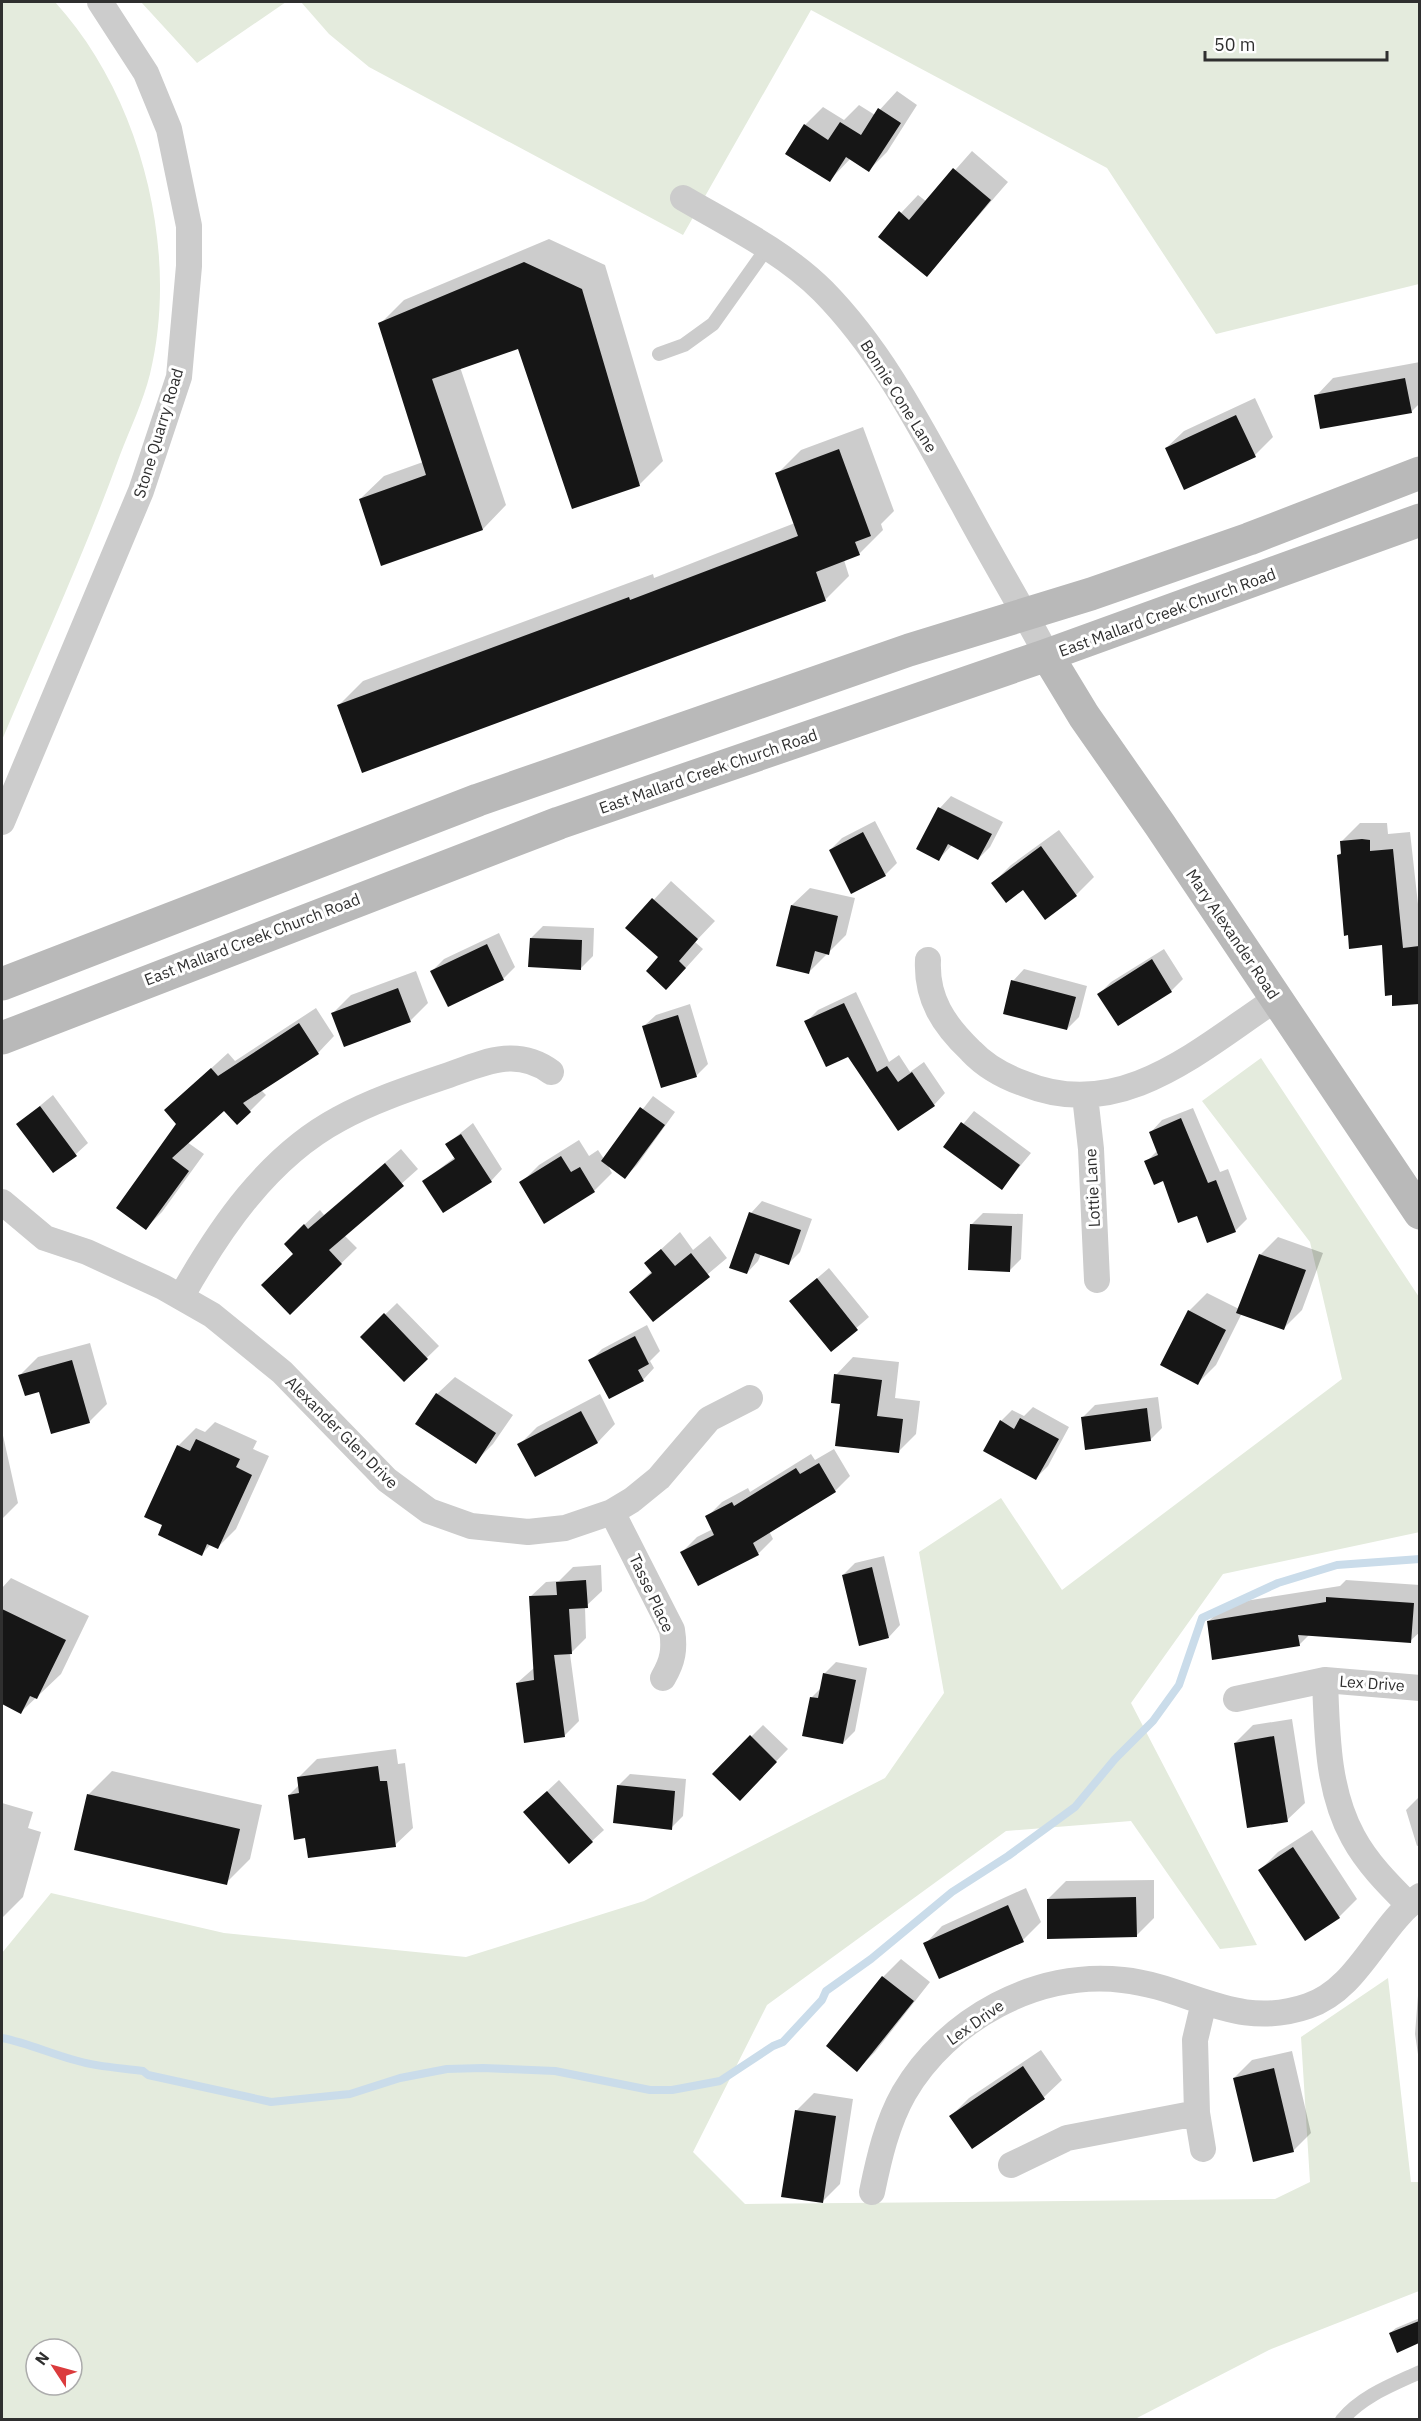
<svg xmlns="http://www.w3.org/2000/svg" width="1421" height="2421" viewBox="0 0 1421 2421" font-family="'IBM Plex Sans',sans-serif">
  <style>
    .green { fill: #e4ebdd; fill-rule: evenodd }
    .shadow { fill: #0003 }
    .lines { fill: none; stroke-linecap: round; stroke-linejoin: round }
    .stream { stroke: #cadcea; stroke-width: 8 }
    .building { fill: #161616 }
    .lane { stroke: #ccc; stroke-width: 14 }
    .street { stroke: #ccc; stroke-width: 26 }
    .secondary { stroke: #b9b9b9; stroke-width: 33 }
    .labels { text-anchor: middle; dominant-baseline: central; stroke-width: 6; stroke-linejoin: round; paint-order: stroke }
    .street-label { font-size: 16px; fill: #2f2f2f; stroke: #fff }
  </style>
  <rect width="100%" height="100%" fill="#fff"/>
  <path class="green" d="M 2,2 L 55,2 C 141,96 180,250 150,374 C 143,402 130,429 120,455 C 85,552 42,645 2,740 Z
    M 141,2 L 286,2 L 197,63 Z
    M 301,2 L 1419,2 L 1419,284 L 1216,334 L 1107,168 L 811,10 L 683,235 L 369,67 L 329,34 Z
    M 1261,1058 L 1419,1297 L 1420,1532 L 1223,1574 L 1131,1703 L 1257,1945 L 1220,1949 L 1131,1821 L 1006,1831 L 767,2005 L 693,2152 L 745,2204 L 1275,2199 L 1310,2182 L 1301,2037 L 1388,1978 L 1411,2182 L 1419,2182 L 1419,2291 L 1269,2350 L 1135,2419 L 2,2420 L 2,1953 L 51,1893 L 224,1933 L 466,1957 L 644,1901 L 885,1778 L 944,1693 L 919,1552 L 1001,1498 L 1062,1590 L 1342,1379 L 1310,1242 L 1202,1101 ZM 36,2349 L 72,2349 L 72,2385 L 36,2385 Z"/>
  <path class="shadow" d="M 897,91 L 917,105 L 887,152 L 869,170 L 851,158 L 830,180 L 805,125 L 823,107 L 844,120 L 859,105 L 875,115 Z
    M 972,151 L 1008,182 L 927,275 L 901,213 L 918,195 L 927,202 Z
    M 549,239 L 605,265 L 663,461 L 639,485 L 519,347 L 460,367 L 506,505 L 483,529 L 360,499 L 384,476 L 423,462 L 380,324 L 404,300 Z
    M 1420,362 L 1420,403 L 1411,412 L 1316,396 L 1333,378 Z
    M 1255,398 L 1273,437 L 1255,455 L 1166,448 L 1184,431 Z
    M 863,427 L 894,511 L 881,524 L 883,530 L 859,554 L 844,560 L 849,576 L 825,600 L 339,705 L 363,681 L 653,574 L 654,578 L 795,523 L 777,474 L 801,450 Z
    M 951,796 L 1003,822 L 990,847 L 978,859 L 952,845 L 939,859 L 940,808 Z
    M 875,821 L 897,863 L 885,875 L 830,850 L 842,838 Z
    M 1360,823 L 1387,823 L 1388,834 L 1410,832 L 1420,922 L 1420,1002 L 1394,1004 L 1383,944 L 1338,855 L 1343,851 L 1342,841 Z
    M 1059,830 L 1094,877 L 1076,895 L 993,883 L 1011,865 Z
    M 671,881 L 715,921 L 695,942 L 703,949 L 684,970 L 660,957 L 628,928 Z
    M 810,888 L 855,898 L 846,935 L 809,972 L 792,905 Z
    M 543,926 L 594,928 L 593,956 L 581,968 L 531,938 Z
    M 499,933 L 515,967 L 503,979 L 432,971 L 444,959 Z
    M 1164,949 L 1183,979 L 1171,991 L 1099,994 L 1111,982 Z
    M 1024,969 L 1087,986 L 1079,1017 L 1067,1029 L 1013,981 Z
    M 416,971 L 428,1003 L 410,1021 L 333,1013 L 351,995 Z
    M 856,992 L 889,1062 L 899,1055 L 910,1072 L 924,1062 L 945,1093 L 934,1105 L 898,1129 L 848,1055 L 806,1022 L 818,1010 Z
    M 690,1004 L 708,1064 L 696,1076 L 644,1026 L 656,1015 Z
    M 316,1008 L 334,1036 L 318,1053 L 261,1090 L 266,1095 L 250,1111 L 224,1108 L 187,1142 L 204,1154 L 162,1212 L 146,1228 L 178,1124 L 182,1095 L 228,1053 L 235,1061 Z
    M 53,1095 L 88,1143 L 76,1154 L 18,1124 Z
    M 653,1096 L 675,1112 L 637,1165 L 625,1177 L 607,1164 L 612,1173 L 594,1191 L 545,1221 L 521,1183 L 539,1165 L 579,1140 L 589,1156 L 598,1150 L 604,1159 Z
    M 1193,1108 L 1220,1172 L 1228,1169 L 1247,1219 L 1235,1231 L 1198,1214 L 1146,1162 L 1158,1150 L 1151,1132 L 1162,1120 Z
    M 974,1111 L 1031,1153 L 1002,1188 L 945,1146 Z
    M 473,1123 L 502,1169 L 491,1181 L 424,1181 L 455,1157 L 447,1144 Z
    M 401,1149 L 418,1169 L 344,1235 L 357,1248 L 290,1313 L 301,1228 L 320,1210 L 324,1215 Z
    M 762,1201 L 812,1219 L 800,1252 L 788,1264 L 761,1254 L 758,1261 L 747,1273 L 751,1213 Z
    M 983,1213 L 1023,1214 L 1021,1259 L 1009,1271 L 971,1225 Z
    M 680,1232 L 693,1250 L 710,1236 L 727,1258 L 653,1320 L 631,1292 L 652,1271 L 646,1263 Z
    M 1278,1237 L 1323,1253 L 1302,1310 L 1284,1328 L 1242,1313 L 1216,1365 L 1198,1383 L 1189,1311 L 1207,1293 L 1239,1309 L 1260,1255 Z
    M 829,1268 L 869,1317 L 831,1350 L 791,1301 Z
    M 397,1303 L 439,1346 L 404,1380 L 362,1337 Z
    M 647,1325 L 660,1351 L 650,1361 L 654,1368 L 643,1380 L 590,1361 L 602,1349 Z
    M 90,1343 L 107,1404 L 89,1422 L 20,1375 L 38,1357 Z
    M 853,1357 L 899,1362 L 895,1398 L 920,1401 L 916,1434 L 898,1452 L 842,1402 L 836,1375 Z
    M 455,1377 L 513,1415 L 493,1444 L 475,1462 L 437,1394 Z
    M 600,1394 L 615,1424 L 598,1442 L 519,1445 L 537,1427 Z
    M 1158,1397 L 1162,1428 L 1150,1440 L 1083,1417 L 1095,1405 Z
    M 1033,1407 L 1069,1427 L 1048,1466 L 1036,1478 L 1001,1421 L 1012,1410 L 1024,1416 Z
    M 215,1422 L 257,1441 L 253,1449 L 269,1456 L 236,1529 L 218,1547 L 211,1544 L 202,1554 L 165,1524 L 178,1446 L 196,1428 L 205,1432 Z
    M 2,1431 L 18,1503 L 2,1519 Z
    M 834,1449 L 850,1476 L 835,1491 L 769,1531 L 773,1539 L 758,1554 L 682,1552 L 697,1537 L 713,1529 L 707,1517 L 722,1502 L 748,1488 L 750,1492 L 811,1454 L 815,1460 Z
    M 884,1556 L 900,1625 L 889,1637 L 843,1575 L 855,1563 Z
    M 601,1565 L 602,1591 L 585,1607 L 586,1638 L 570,1654 L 579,1721 L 564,1736 L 517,1683 L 534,1668 L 530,1597 L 546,1582 L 559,1581 L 573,1567 Z
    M 11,1578 L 89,1616 L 61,1674 L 21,1712 L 2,1702 L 2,1588 Z
    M 1346,1580 L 1420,1585 L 1420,1632 L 1410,1641 L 1310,1634 L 1299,1645 L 1208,1622 L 1226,1604 L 1340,1586 Z
    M 836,1662 L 867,1668 L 855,1731 L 843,1743 L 812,1697 L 821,1688 L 824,1674 Z
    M 1292,1719 L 1305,1803 L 1287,1820 L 1235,1743 L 1253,1725 Z
    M 763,1725 L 788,1749 L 740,1799 L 714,1774 Z
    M 396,1749 L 398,1764 L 405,1763 L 413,1828 L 395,1845 L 289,1795 L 299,1785 L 299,1777 L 317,1759 Z
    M 112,1771 L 262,1805 L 250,1859 L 226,1883 L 88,1795 Z
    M 630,1774 L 686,1779 L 683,1816 L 671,1828 L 618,1786 Z
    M 559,1780 L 604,1830 L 592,1841 L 525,1812 Z
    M 1420,1796 L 1420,1845 L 1417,1846 L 1406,1810 Z
    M 2,1803 L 33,1812 L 28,1828 L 41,1832 L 23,1897 L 2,1918 Z
    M 1312,1830 L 1357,1899 L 1339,1917 L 1260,1870 L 1278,1852 Z
    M 1154,1880 L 1154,1918 L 1136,1936 L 1048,1899 L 1066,1881 Z
    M 1026,1888 L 1041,1922 L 1023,1940 L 925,1944 L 942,1926 Z
    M 901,1959 L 930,1982 L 875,2052 L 857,2070 L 828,2046 L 883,1977 Z
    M 1420,1970 L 1420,2068 L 1415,2034 Z
    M 1041,2050 L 1062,2080 L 1044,2097 L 951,2116 L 969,2098 Z
    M 1292,2051 L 1311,2133 L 1293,2151 L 1234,2078 L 1252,2060 Z
    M 814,2093 L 853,2099 L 840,2184 L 822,2202 L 796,2111 Z
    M 1420,2318 L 1420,2342 L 1398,2351 L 1390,2333 L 1396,2328 Z"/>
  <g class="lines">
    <path class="stream" d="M 2,2038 C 28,2043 51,2054 78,2061 C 98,2067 121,2068 143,2071 L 148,2075 L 271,2102 L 350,2094 L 400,2078 L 447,2069 L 483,2068 L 555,2071 L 650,2090 L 672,2090 L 720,2081 L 773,2046 L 783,2042 L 822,2000 L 826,1991 L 871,1959 L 952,1892 L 1008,1856 L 1075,1807 L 1115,1759 L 1153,1721 L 1179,1685 L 1202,1618 L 1278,1583 L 1337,1565 L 1420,1559"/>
  </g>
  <path class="building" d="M 878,108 L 901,123 L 869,172 L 846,157 L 830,182 L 785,154 L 804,124 L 828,140 L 840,122 L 861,135 Z
    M 953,168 L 991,200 L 927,277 L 878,237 L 899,211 L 909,220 Z
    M 524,262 L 582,289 L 640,486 L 572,509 L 518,349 L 432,379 L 483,530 L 381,566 L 359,499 L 426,475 L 378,323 Z
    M 1405,378 L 1412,413 L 1320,429 L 1314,395 Z
    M 1236,415 L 1256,457 L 1184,490 L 1165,448 Z
    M 839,449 L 871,536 L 855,542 L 860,555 L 816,572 L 826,601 L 362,773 L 337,705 L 629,597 L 630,600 L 798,536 L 775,473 Z
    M 938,807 L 992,834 L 978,860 L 948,844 L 939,861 L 916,849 Z
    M 863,832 L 886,876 L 851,894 L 829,850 Z
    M 1362,839 L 1370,840 L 1370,851 L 1393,849 L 1403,948 L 1419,946 L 1419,1004 L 1392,1006 L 1392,995 L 1385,996 L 1382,945 L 1349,949 L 1348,935 L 1344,936 L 1337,855 L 1341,854 L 1340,841 Z
    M 1041,846 L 1077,896 L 1045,920 L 1023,890 L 1006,903 L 991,883 Z
    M 652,898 L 698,939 L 679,961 L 686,968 L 666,990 L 646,971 L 658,957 L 625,928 Z
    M 791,905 L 838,916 L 829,955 L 815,951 L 809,974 L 776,966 Z
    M 530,938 L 582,940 L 581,970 L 528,967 Z
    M 487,944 L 504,980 L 448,1007 L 430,971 Z
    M 1152,959 L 1172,992 L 1118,1026 L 1097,994 Z
    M 1011,980 L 1076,997 L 1067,1030 L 1003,1014 Z
    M 398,988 L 411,1022 L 344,1047 L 331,1013 Z
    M 844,1003 L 877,1072 L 887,1066 L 898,1082 L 912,1072 L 935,1106 L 898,1131 L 848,1057 L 826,1067 L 804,1021 Z
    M 678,1015 L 697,1077 L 661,1088 L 642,1026 Z
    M 299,1023 L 319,1054 L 243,1103 L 251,1112 L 237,1125 L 224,1111 L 172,1158 L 189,1171 L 146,1230 L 116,1208 L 176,1124 L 164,1110 L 211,1068 L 218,1076 Z
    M 40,1106 L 77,1156 L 53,1173 L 16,1124 Z
    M 640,1107 L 665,1125 L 625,1179 L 601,1161 Z
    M 1181,1118 L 1208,1183 L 1216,1180 L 1236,1232 L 1207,1243 L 1197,1216 L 1178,1223 L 1163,1181 L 1154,1185 L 1144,1161 L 1158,1155 L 1149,1132 Z
    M 961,1122 L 1020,1165 L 1002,1190 L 943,1147 Z
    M 461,1134 L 492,1182 L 443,1213 L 422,1181 L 455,1159 L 445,1144 Z
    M 561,1156 L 571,1172 L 580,1167 L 595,1192 L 544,1224 L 519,1182 Z
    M 385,1163 L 404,1186 L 329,1250 L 342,1264 L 290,1315 L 261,1285 L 293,1254 L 284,1244 L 304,1224 L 308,1229 Z
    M 749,1212 L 801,1230 L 789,1265 L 755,1253 L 747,1274 L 729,1268 Z
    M 970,1224 L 1012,1226 L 1010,1272 L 968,1270 Z
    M 661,1249 L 675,1266 L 691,1253 L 710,1277 L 653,1322 L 629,1292 L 652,1273 L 644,1263 Z
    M 1259,1254 L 1306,1270 L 1284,1330 L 1236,1313 Z
    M 817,1278 L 858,1330 L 831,1352 L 789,1301 Z
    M 1188,1310 L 1226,1330 L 1198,1385 L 1160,1365 Z
    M 384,1313 L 428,1359 L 404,1382 L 360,1337 Z
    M 635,1336 L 649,1364 L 638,1370 L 644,1381 L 609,1399 L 588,1360 Z
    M 72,1360 L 90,1423 L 51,1434 L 39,1392 L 25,1396 L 18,1375 Z
    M 834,1374 L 882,1380 L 877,1416 L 903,1419 L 899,1453 L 835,1446 L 840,1404 L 831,1403 Z
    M 436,1393 L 496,1433 L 476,1464 L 415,1424 Z
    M 1147,1408 L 1151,1441 L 1085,1450 L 1081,1417 Z
    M 581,1411 L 598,1443 L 535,1477 L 517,1444 Z
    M 1020,1418 L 1059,1439 L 1036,1480 L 983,1451 L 1000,1420 L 1014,1429 Z
    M 196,1439 L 240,1459 L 236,1467 L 252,1475 L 218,1549 L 207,1544 L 202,1556 L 158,1535 L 162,1525 L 144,1517 L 177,1445 L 190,1451 Z
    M 819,1463 L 836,1492 L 753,1543 L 759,1555 L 698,1586 L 680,1552 L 714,1535 L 705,1516 L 732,1502 L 734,1506 L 796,1468 L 800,1474 Z
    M 872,1567 L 889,1638 L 859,1646 L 842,1575 Z
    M 586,1580 L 588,1608 L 569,1609 L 572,1654 L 554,1655 L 565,1737 L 524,1743 L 516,1683 L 534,1680 L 529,1596 L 557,1595 L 556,1582 Z
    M 1326,1597 L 1414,1603 L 1411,1643 L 1298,1635 L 1300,1646 L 1212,1660 L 1207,1621 L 1326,1602 Z
    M 2,1609 L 66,1640 L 37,1699 L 30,1696 L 21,1714 L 2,1704 Z
    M 823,1673 L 856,1680 L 843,1744 L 802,1736 L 810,1697 L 818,1698 Z
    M 750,1735 L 777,1762 L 740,1801 L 712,1774 Z
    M 1274,1736 L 1288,1822 L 1247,1828 L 1234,1743 Z
    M 378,1766 L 380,1781 L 387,1781 L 396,1847 L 308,1858 L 305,1838 L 294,1840 L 288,1795 L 299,1793 L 297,1777 Z
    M 617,1785 L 675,1791 L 672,1830 L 613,1823 Z
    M 547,1791 L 593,1842 L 569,1864 L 523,1812 Z
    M 87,1794 L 240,1829 L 227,1885 L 74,1850 Z
    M 1293,1847 L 1340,1918 L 1305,1941 L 1258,1870 Z
    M 1136,1897 L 1137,1937 L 1047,1939 L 1047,1899 Z
    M 1008,1905 L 1024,1942 L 939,1979 L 923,1943 Z
    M 882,1976 L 914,2001 L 857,2072 L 826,2046 Z
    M 1023,2066 L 1045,2099 L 972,2149 L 949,2116 Z
    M 1274,2068 L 1294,2152 L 1253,2162 L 1233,2078 Z
    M 795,2110 L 836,2116 L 823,2203 L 781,2197 Z
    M 1419,2321 L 1419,2343 L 1397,2353 L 1389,2333 Z"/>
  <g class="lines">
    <path class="lane" d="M 659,354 L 684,345 L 713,324 L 767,248
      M 1342,2420 C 1362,2396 1392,2385 1420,2372"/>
    <path class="street" d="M 683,198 C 731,226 784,252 823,291 C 883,352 922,430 963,504 C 990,555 1020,604 1047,655
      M 2,822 L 141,491 L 179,377 L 189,266 L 189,226 L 169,129 L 146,73 L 100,2
      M 928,960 C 926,999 944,1025 971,1051 C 986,1067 1005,1077 1025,1084 C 1122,1123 1200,1049 1276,999
      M 1085,1096 L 1091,1149 L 1097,1280
      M 2,1202 L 45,1238 L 87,1252 L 163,1287 L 212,1315 L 282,1372 L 387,1480 L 429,1511 L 471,1526 L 528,1532 L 565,1528 L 612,1512 L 632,1500 L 659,1478 L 709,1419 L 750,1398
      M 181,1297 C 220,1228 268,1157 339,1119 C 374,1100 411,1088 449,1075 C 485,1062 517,1047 551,1072
      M 612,1512 L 672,1630 C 675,1649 673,1661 663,1678
      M 1325,1680 C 1327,1732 1327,1790 1353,1837 C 1367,1863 1388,1884 1408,1904
      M 1236,1699 L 1325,1680 L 1420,1688
      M 1203,2149 L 1197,2113 L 1195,2040 L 1204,2002
      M 1011,2165 L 1067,2138 L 1197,2113
      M 872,2192 C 879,2158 887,2123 904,2093 C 947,2019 1037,1970 1123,1980 C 1190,1987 1236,2031 1308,2006 C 1359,1989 1378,1926 1420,1896"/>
    <path class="secondary" d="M 1047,655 L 1084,716 L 1160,825 L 1420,1213
      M 2,984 L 478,800 L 909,650 L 1091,594 L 1249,539 L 1420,473
      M 2,1038 L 559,823 L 1047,655 L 1420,520"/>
  </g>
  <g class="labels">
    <g class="street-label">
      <text transform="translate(899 396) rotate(58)">Bonnie Cone Lane</text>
      <text transform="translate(158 433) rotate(-73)">Stone Quarry Road</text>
      <text transform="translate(1167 612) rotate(-20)">East Mallard Creek Church Road</text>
      <text transform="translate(708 771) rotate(-19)">East Mallard Creek Church Road</text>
      <text transform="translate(1233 934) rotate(56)">Mary Alexander Road</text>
      <text transform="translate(252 939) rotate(-21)">East Mallard Creek Church Road</text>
      <text transform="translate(1092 1188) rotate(-93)">Lottie Lane</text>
      <text transform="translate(342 1432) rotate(45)">Alexander Glen Drive</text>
      <text transform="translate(652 1593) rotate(65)">Tasse Place</text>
      <text transform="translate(1372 1683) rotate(4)">Lex Drive</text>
      <text transform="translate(975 2022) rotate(-35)">Lex Drive</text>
    </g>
  </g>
  <rect width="1421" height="2421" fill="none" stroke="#2f2f2f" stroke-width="6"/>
  <g transform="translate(54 2367) rotate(306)"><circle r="28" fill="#ffffff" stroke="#acacac" stroke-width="1.5"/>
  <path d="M0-4.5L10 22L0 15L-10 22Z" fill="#db3b3d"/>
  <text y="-9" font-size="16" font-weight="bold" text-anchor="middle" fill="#2f2f2f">N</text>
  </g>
  <path d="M1205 51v9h182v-9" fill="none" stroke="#2f2f2f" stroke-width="3"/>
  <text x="1214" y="51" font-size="18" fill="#2f2f2f" stroke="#ffffff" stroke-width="4.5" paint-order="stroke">50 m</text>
</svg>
